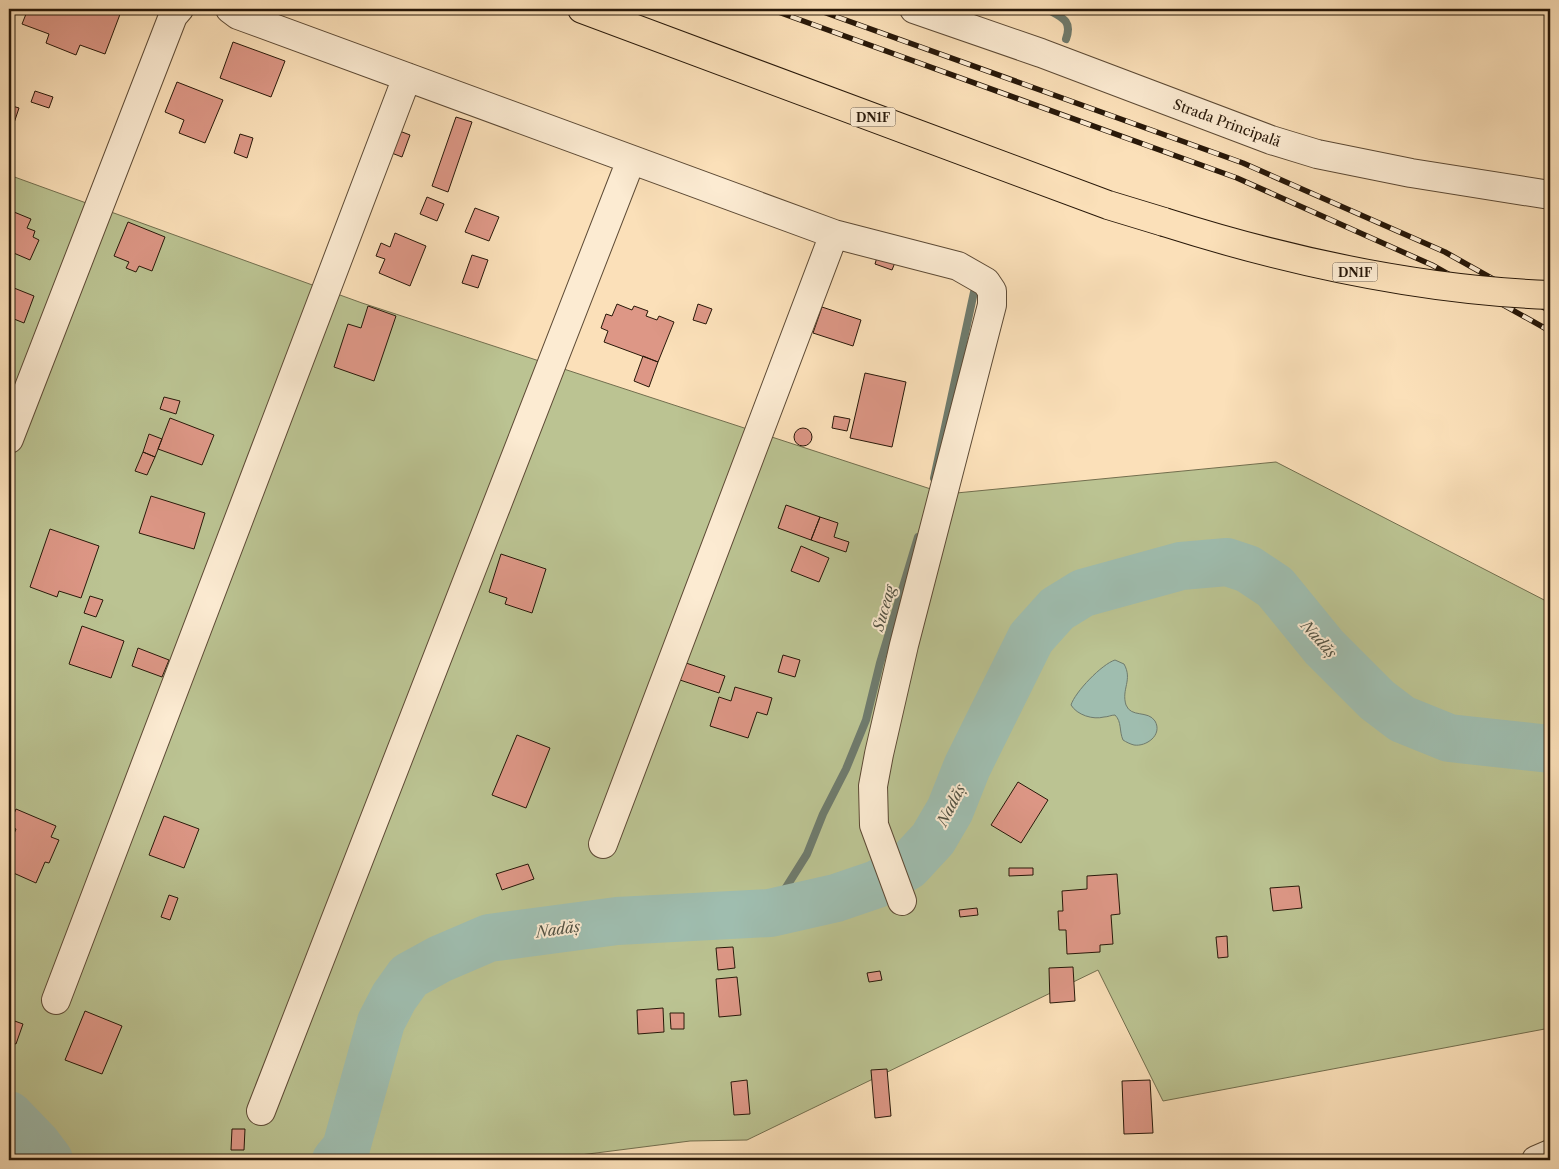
<svg xmlns="http://www.w3.org/2000/svg" width="1559" height="1169" viewBox="0 0 1559 1169" font-family="'Libre Caslon Text',serif">
  <style>
    .green { fill: #bbc392; stroke: #726e4e }
    .water { fill: #9fbdaf; stroke: #6f7b6d }
    .lines { fill: none; stroke-linecap: round; stroke-linejoin: round }
    .stream { stroke: #6f7b6d; stroke-width: 8 }
    .river { stroke: #9fbdaf; stroke-width: 48 }
    .building { fill: #dd9786; stroke: #281809 }
    .minor-casing { stroke: #5d4a35; stroke-width: 30 }
    .major-casing { stroke: #281809; stroke-width: 30 }
    .minor { stroke: #fcebd2; stroke-width: 28 }
    .major { stroke: #fbe0b9; stroke-width: 28 }
    .rail-casing { stroke: #281809; stroke-width: 5.5 }
    .rail { stroke: #fcebd2; stroke-width: 4; stroke-dasharray: 11; stroke-linecap: butt }
    .major-bridge-casing { stroke: #281809; stroke-width: 30; stroke-linecap: butt }
    .major-bridge { stroke: #fbe0b9; stroke-width: 28 }
    .labels { text-anchor: middle; dominant-baseline: central; stroke-width: 4; stroke-linejoin: round; paint-order: stroke }
    .shield { fill: #fcebd2; stroke: #685745; stroke-width: 1 }
    .shield-label { font-size: 12px; font-weight: bold; fill: #281809 }
    .street-label { font-size: 14px; fill: #281809; stroke: #fcebd2 }
    .water-label { font-size: 15px; font-style: italic; fill: #525243; stroke: #fcebd2 }
  </style>
  <rect width="100%" height="100%" fill="#fbe0b9"/>
  <filter id="stains"><feTurbulence type="fractalNoise" baseFrequency=".004" numOctaves="4"/><feColorMatrix values="0 0 0 0 .2 0 0 0 0 .09 0 0 0 0 .02 0 0 0 .5 -.17"/></filter>
  <radialGradient id="worn" r=".72"><stop offset=".6" stop-color="#630" stop-opacity="0"/><stop offset="1" stop-color="#630" stop-opacity=".3"/></radialGradient>
  <path class="green" d="M 9,175 L 362,303 L 946,494 L 1276,462 L 1550,603 L 1550,1028 L 1163,1101 L 1098,970 L 747,1140 L 690,1141 L 541,1160 L 9,1160 Z"/>
  <path class="water" d="M 1115,660 L 1124,664 C 1133,680 1121,689 1126,705 C 1131,718 1148,710 1155,721 C 1163,735 1146,747 1134,745 C 1130,744 1126,742 1123,740 C 1119,731 1122,722 1115,715 C 1111,715 1108,717 1104,717 C 1093,720 1077,715 1071,705 C 1075,692 1102,664 1115,660 Z"/>
  <g class="lines">
    <path class="stream" d="M 1047,9 C 1061,17 1073,20 1066,39
      M 934,478 L 974,292
      M 770,913 L 807,854 L 823,814 L 846,769 L 866,720 L 880,663 L 918,537"/>
    <path class="river" d="M 9,1115 L 37,1144 L 49,1160
      M 336,1160 L 346,1148 L 381,1022 L 394,997 L 409,976 L 440,959 L 489,938 L 617,921 L 770,913 L 836,898 L 877,884 L 908,866 L 933,839 L 950,810 L 967,767 L 1031,638 L 1057,609 L 1083,593 L 1181,566 L 1227,562 L 1248,569 L 1275,587 L 1324,647 L 1377,700 L 1402,719 L 1449,738 L 1550,749"/>
  </g>
  <path class="building" d="M 28,9 L 122,9 L 105,54 L 80,45 L 76,55 L 46,43 L 49,34 L 22,24 Z
    M 233,42 L 285,61 L 271,97 L 220,78 Z
    M 177,82 L 223,100 L 205,143 L 179,133 L 184,120 L 165,112 Z
    M 35,91 L 53,97 L 49,108 L 31,102 Z
    M 9,105 L 19,108 L 12,129 L 9,128 Z
    M 456,117 L 472,122 L 448,192 L 432,186 Z
    M 397,130 L 410,135 L 402,157 L 389,152 Z
    M 240,134 L 253,138 L 247,158 L 234,153 Z
    M 427,197 L 444,204 L 437,221 L 420,214 Z
    M 475,208 L 499,217 L 489,241 L 465,232 Z
    M 14,212 L 31,219 L 27,228 L 35,231 L 33,237 L 39,240 L 30,260 L 9,251 L 9,216 L 12,218 Z
    M 128,222 L 165,237 L 152,271 L 139,266 L 136,272 L 126,268 L 129,262 L 114,256 Z
    M 395,233 L 426,246 L 410,286 L 379,273 L 385,259 L 376,256 L 381,243 L 390,247 Z
    M 878,254 L 896,260 L 892,270 L 875,264 Z
    M 472,255 L 488,260 L 478,288 L 462,283 Z
    M 9,286 L 34,296 L 24,323 L 9,317 Z
    M 617,304 L 632,310 L 634,306 L 648,311 L 646,316 L 657,320 L 659,316 L 674,322 L 658,362 L 604,342 L 608,331 L 601,328 L 606,314 L 612,316 Z
    M 698,304 L 712,309 L 706,324 L 693,320 Z
    M 368,306 L 396,316 L 374,381 L 334,367 L 348,324 L 361,328 Z
    M 822,307 L 861,320 L 853,346 L 813,333 Z
    M 643,356 L 658,362 L 649,387 L 634,381 Z
    M 865,373 L 906,382 L 892,447 L 850,438 Z
    M 164,397 L 180,401 L 176,414 L 160,409 Z
    M 834,416 L 850,419 L 847,431 L 832,428 Z
    M 170,418 L 214,435 L 202,465 L 158,449 Z
    M794 437a9 9 0 1 1 18 0a9 9 0 1 1-18 0Z
    M 149,434 L 162,439 L 155,457 L 143,452 Z
    M 143,452 L 155,457 L 147,475 L 135,471 Z
    M 151,496 L 205,513 L 194,549 L 139,533 Z
    M 786,505 L 820,517 L 811,540 L 778,528 Z
    M 820,517 L 838,523 L 834,537 L 849,542 L 846,552 L 811,540 Z
    M 50,529 L 99,546 L 81,598 L 59,591 L 57,597 L 30,587 Z
    M 801,546 L 829,558 L 819,582 L 791,571 Z
    M 501,554 L 546,569 L 532,613 L 505,604 L 507,598 L 489,592 Z
    M 90,596 L 103,600 L 96,617 L 84,613 Z
    M 82,626 L 124,641 L 111,678 L 69,664 Z
    M 138,648 L 169,660 L 162,677 L 132,666 Z
    M 783,655 L 800,660 L 795,677 L 778,672 Z
    M 683,662 L 725,676 L 719,693 L 677,679 Z
    M 735,687 L 772,698 L 767,715 L 757,712 L 748,738 L 710,726 L 719,697 L 731,701 Z
    M 517,735 L 550,748 L 526,808 L 492,795 Z
    M 1018,782 L 1048,800 L 1021,843 L 991,825 Z
    M 16,809 L 56,826 L 51,837 L 59,840 L 49,863 L 45,862 L 36,883 L 9,871 L 9,846 L 16,829 L 9,826 Z
    M 164,816 L 199,829 L 184,868 L 149,855 Z
    M 528,864 L 534,879 L 502,890 L 496,874 Z
    M 1009,868 L 1033,868 L 1033,875 L 1009,876 Z
    M 1117,874 L 1120,914 L 1111,915 L 1113,944 L 1100,945 L 1100,952 L 1067,954 L 1066,930 L 1059,930 L 1058,911 L 1063,911 L 1062,891 L 1087,889 L 1087,876 Z
    M 1299,886 L 1302,908 L 1273,911 L 1270,888 Z
    M 169,895 L 178,898 L 170,920 L 161,917 Z
    M 977,908 L 978,915 L 960,917 L 959,910 Z
    M 1227,936 L 1228,957 L 1218,958 L 1216,937 Z
    M 733,947 L 735,968 L 718,970 L 716,948 Z
    M 1073,967 L 1075,1001 L 1050,1003 L 1049,968 Z
    M 880,971 L 882,980 L 869,982 L 867,973 Z
    M 737,977 L 741,1015 L 719,1017 L 716,979 Z
    M 663,1008 L 664,1032 L 638,1034 L 637,1010 Z
    M 85,1011 L 122,1026 L 102,1074 L 65,1060 Z
    M 670,1013 L 684,1013 L 684,1029 L 671,1029 Z
    M 9,1019 L 23,1024 L 16,1044 L 9,1042 Z
    M 887,1069 L 891,1116 L 875,1118 L 871,1070 Z
    M 747,1080 L 750,1114 L 734,1115 L 731,1082 Z
    M 1150,1080 L 1153,1133 L 1124,1134 L 1122,1081 Z
    M 232,1129 L 245,1129 L 244,1150 L 231,1150 Z"/>
  <g class="lines">
    <defs>
      <path id="minor" d="M 230,9 L 238,15 L 834,234 L 958,266 L 986,282 L 992,291 L 992,305 L 904,645 L 879,754 L 873,786 L 874,825 L 902,901
        M 914,9 L 1041,53 L 1271,140 L 1317,154 L 1411,173 L 1550,195
        M 9,439 L 173,16 L 179,9
        M 603,844 L 834,234
        M 56,1000 L 407,77
        M 261,1111 L 631,160
        M 1536,1160 L 1550,1154"/>
      <path id="major" d="M 582,9 L 1108,205 L 1164,222"/>
    </defs>
    <use href="#minor" class="minor-casing"/>
    <use href="#major" class="major-casing"/>
    <use href="#minor" class="minor"/>
    <use href="#major" class="major"/>
    <defs>
      <path id="rail" d="M 770,9 L 1237,178 L 1432,265 L 1550,331
        M 815,9 L 1243,163 L 1445,252 L 1550,311"/>
    </defs>
    <use href="#rail" class="rail-casing"/>
    <use href="#rail" class="rail"/>
    <defs>
      <path id="major-bridge" d="M 1164,222 C 1290,262 1418,290 1550,295"/>
    </defs>
    <use href="#major-bridge" class="major-bridge-casing"/>
    <use href="#major-bridge" class="major-bridge"/>
  </g>
  <g class="labels">
    <g class="shield">
      <rect x="850.5" y="107.5" width="45" height="19" rx="4"/>
      <rect x="1332.5" y="262.5" width="45" height="19" rx="4"/>
    </g>
    <g class="shield-label">
      <text x="873" y="117">DN1F</text>
      <text x="1355" y="272">DN1F</text>
    </g>
    <g class="street-label">
      <text transform="translate(1227 123) rotate(20)">Strada Principală</text>
    </g>
    <g class="water-label">
      <text transform="translate(884 608) rotate(-74)">Suceag</text>
      <text transform="translate(1319 639) rotate(48)">Nadăș</text>
      <text transform="translate(951 805) rotate(-63)">Nadăș</text>
      <text transform="translate(558 929) rotate(-8)">Nadăș</text>
    </g>
  </g>
  <rect width="1559" height="1169" fill="none" stroke="#fbe0b9" stroke-width="30"/>
  <rect x="10" y="10" width="1539" height="1149" fill="none" stroke="#281809" stroke-width="2.5"/>
  <rect x="15" y="15" width="1529" height="1139" fill="none" stroke="#281809"/>
  <rect width="100%" height="100%" filter="url(#stains)"/>
  <rect width="100%" height="100%" fill="url(#worn)"/>
</svg>
